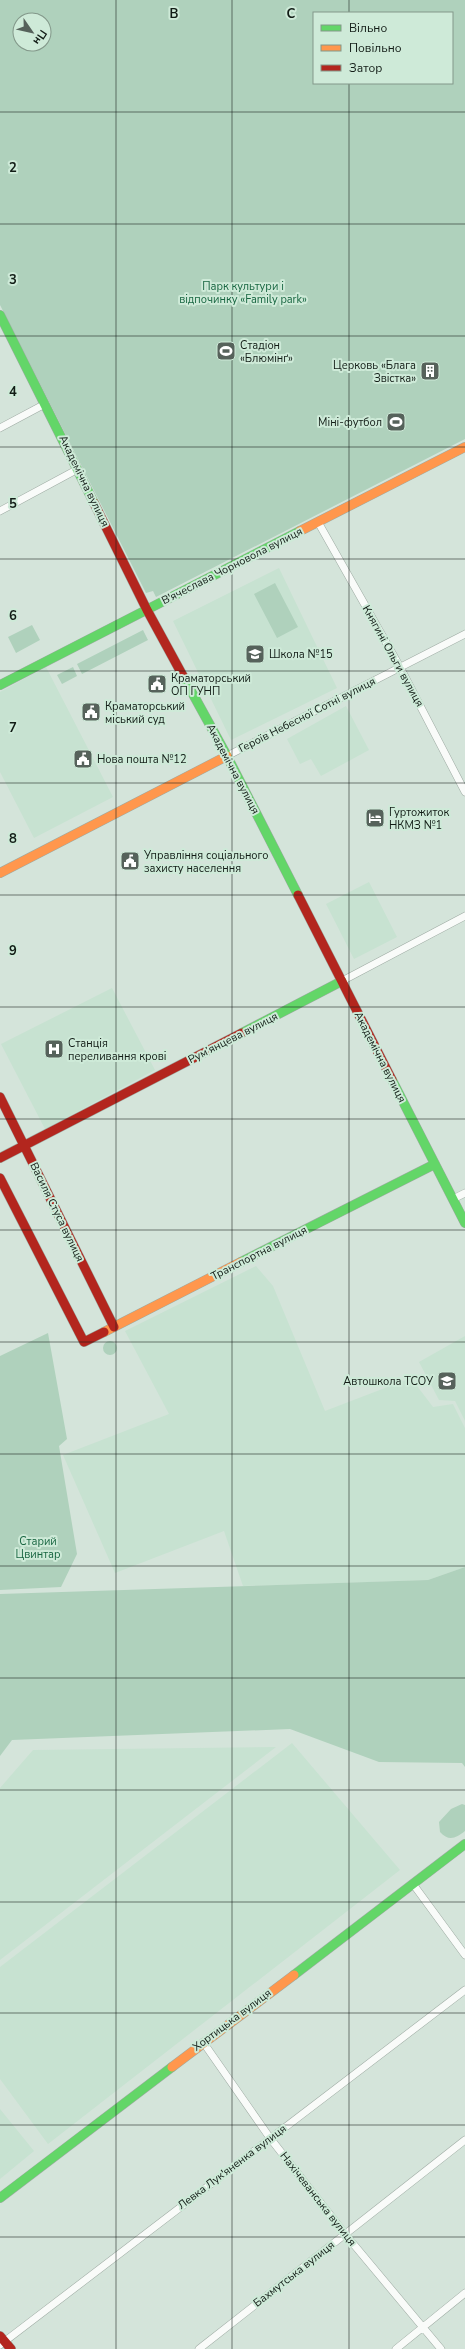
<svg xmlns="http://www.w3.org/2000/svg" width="465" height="2349" viewBox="0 0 465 2349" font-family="'Nunito Sans',sans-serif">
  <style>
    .built { fill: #c7e2d1 }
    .green { fill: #afd1bc; fill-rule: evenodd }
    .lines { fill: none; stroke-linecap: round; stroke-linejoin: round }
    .street-casing { stroke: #9daaa2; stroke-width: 8 }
    .fast-casing { stroke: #9daaa2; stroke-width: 10 }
    .slow-casing { stroke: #9daaa2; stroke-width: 10 }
    .jam-casing { stroke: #9daaa2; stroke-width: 10 }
    .street { stroke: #f9fbf9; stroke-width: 7 }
    .fast { stroke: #63d668; stroke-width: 9 }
    .slow { stroke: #ff974d; stroke-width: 9 }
    .jam { stroke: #b3261e; stroke-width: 9 }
    .grid { fill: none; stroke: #121c16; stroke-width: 1; stroke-opacity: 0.55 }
    .labels { text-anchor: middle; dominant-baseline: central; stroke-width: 4; stroke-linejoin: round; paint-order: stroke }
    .park-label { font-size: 11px; fill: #186641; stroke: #ceead8 }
    .poi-label { font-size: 11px; fill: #121c16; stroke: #ceead8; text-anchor: start }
    .street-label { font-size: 11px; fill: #121c16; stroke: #ceead8 }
    .grid-label { font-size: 13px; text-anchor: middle; font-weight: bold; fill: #121c16; stroke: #ceead8; stroke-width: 4; stroke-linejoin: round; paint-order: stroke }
  </style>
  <rect width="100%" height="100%" fill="#d4e4da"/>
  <path class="built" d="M 279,568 L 337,688 L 231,740 L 173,621 Z
    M 46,667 L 113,797 L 34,838 L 0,772 L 0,692 Z
    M 346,706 L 369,750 L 321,776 L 311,759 L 300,764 L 287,739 Z
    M 369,882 L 397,937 L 354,959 L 326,904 Z
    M 112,988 L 155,1070 L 45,1129 L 1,1044 Z
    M 256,1266 L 273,1286 L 325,1411 L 411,1378 L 433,1407 L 453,1404 L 465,1428 L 465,1567 L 428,1580 L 243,1586 L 224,1531 L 115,1573 L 63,1455 L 169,1414 L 125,1331 Z
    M 465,1336 L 465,1421 L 455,1401 L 439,1400 L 419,1362 Z
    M 292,1743 L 400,1870 L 48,2144 L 0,2079 L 0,1967 Z
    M 276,1747 L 0,1960 L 0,1788 L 33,1750 Z
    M 0,2109 L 34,2151 L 0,2179 Z"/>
  <path class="green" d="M 0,0 L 465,0 L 465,439 L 156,597 L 153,591 L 146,593 L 0,305 ZM 314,13 L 452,13 L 452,83 L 314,83 ZM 20,20 L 44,20 L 44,44 L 20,44 Z
    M 275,583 L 298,627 L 277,638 L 254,594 Z
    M 32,625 L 40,640 L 16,653 L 8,637 Z
    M 143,630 L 148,640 L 82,674 L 77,664 Z
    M 73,667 L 77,676 L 62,684 L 57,675 Z
    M 48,1333 L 67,1439 L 59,1446 L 77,1554 L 61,1587 L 0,1590 L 0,1356 Z
    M103 1348a7 7 0 1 1 14 0a7 7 0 1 1-14 0Z
    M 465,1567 L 465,1767 L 462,1763 L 379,1762 L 290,1729 L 12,1740 L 0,1756 L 0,1594 L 428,1580 Z
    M 462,1804 L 465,1805 L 465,1831 C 456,1838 449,1842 440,1832 L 439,1822 L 451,1809 Z"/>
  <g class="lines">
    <defs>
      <path id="street" d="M 0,428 L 45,404
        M 0,511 L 78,469
        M 318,522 L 400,667 L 465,792
        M 227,756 L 465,634
        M 342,981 L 465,916
        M 453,1199 L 465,1193
        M 413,1884 L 465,1955
        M 203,2042 L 270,2138 L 345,2234 L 441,2349
        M 0,2345 L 465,1990
        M 199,2349 L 465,2140
        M 396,2349 L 465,2293"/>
      <path id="fast" d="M 0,315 L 94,503
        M 183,676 L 227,756 L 298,895
        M 0,685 L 300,531
        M 242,1033 L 342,981
        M 392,1080 L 465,1223
        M 241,1262 L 435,1164
        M 294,1975 L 465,1844
        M 0,2198 L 172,2067"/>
      <path id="slow" d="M 300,531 L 465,447
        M 0,873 L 227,756
        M 104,1332 L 241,1262
        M 172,2067 L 294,1975"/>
      <path id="jam" d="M 94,503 L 147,610 L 183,676
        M 298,895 L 392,1080
        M 0,1097 L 114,1327
        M 0,1158 L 242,1033
        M 0,1178 L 84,1342 L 104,1332
        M 0,2336 L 11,2349"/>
    </defs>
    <use href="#street" class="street-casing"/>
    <use href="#fast" class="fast-casing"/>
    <use href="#slow" class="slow-casing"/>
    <use href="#jam" class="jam-casing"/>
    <use href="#street" class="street"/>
    <use href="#fast" class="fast"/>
    <use href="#slow" class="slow"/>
    <use href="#jam" class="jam"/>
  </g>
  <path class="grid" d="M 116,0 L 116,2349M 232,0 L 232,2349M 349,0 L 349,13M 349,83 L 349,2349M 0,112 L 465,112M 0,224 L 465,224M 0,336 L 465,336M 0,447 L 465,447M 0,559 L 465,559M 0,671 L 465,671M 0,783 L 465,783M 0,895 L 465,895M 0,1007 L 465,1007M 0,1119 L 465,1119M 0,1230 L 465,1230M 0,1342 L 465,1342M 0,1454 L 465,1454M 0,1566 L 465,1566M 0,1678 L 465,1678M 0,1790 L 465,1790M 0,1902 L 465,1902M 0,2013 L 465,2013M 0,2125 L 465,2125M 0,2237 L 465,2237"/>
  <defs>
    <symbol id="stadium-square" viewBox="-11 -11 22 22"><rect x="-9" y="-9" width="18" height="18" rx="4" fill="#56625b" stroke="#ceead8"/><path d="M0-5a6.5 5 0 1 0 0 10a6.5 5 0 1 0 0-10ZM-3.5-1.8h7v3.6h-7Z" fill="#fff"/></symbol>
    <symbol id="building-square" viewBox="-11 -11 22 22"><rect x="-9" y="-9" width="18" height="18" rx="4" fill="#56625b" stroke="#ceead8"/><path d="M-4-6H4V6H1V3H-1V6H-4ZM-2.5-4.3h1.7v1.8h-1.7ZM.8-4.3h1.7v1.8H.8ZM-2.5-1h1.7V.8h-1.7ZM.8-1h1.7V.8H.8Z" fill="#fff"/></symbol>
    <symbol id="school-square" viewBox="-11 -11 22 22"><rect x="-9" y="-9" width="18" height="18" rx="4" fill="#56625b" stroke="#ceead8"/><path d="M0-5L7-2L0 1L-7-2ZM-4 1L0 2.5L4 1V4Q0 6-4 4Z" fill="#fff"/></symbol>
    <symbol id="civic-square" viewBox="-11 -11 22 22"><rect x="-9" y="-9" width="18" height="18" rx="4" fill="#56625b" stroke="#ceead8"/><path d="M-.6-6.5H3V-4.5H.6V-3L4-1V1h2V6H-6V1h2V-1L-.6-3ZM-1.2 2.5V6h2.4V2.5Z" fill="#fff"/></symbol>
    <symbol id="hotel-square" viewBox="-11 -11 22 22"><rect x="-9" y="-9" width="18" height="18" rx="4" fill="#56625b" stroke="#ceead8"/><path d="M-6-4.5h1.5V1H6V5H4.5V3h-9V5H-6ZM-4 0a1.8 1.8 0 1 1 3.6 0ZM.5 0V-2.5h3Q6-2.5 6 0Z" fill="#fff"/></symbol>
    <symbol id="hospital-square" viewBox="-11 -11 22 22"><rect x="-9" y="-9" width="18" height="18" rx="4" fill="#56625b" stroke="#ceead8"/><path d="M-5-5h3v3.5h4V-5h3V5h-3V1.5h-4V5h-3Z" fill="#fff"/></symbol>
  </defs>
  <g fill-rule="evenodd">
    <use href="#stadium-square" x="215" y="340" width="22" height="22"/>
    <use href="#building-square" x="419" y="360" width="22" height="22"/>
    <use href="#stadium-square" x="385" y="411" width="22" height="22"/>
    <use href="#school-square" x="244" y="643" width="22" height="22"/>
    <use href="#civic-square" x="146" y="673" width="22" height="22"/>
    <use href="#civic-square" x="80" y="701" width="22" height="22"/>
    <use href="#civic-square" x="72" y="748" width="22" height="22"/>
    <use href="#hotel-square" x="364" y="807" width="22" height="22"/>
    <use href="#civic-square" x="119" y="850" width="22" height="22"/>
    <use href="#hospital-square" x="43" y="1038" width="22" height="22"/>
    <use href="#school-square" x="436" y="1370" width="22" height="22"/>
  </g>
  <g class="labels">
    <g class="park-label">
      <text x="243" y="286">Парк культури і<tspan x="243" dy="13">відпочинку «Family park»</tspan></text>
      <text x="38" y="1541">Старий<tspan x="38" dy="13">Цвинтар</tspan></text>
    </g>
    <g class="poi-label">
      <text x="240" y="345">Стадіон<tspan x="240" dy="13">«Блюмінґ»</tspan></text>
      <text x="416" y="365" text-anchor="end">Церковь «Блага<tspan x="416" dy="13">Звістка»</tspan></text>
      <text x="382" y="422" text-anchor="end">Міні-футбол</text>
      <text x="269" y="654">Школа №15</text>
      <text x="171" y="678">Краматорський<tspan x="171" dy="13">ОП ГУНП</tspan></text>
      <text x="105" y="706">Краматорський<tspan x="105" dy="13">міський суд</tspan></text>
      <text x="97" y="759">Нова пошта №12</text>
      <text x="389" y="812">Гуртожиток<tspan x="389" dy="13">НКМЗ №1</tspan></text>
      <text x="144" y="855">Управління соціального<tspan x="144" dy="13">захисту населення</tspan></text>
      <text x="68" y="1043">Станція<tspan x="68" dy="13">переливання крові</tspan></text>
      <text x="433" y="1381" text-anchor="end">Автошкола ТСОУ</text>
    </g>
    <g class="street-label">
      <text transform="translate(84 481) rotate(64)">Академічна вулиця</text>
      <text transform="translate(232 566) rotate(-27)">В'ячеслава Чорновола вулиця</text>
      <text transform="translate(393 656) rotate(61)">Княгині Ольги вулиця</text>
      <text transform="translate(307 715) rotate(-27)">Героїв Небесної Сотні вулиця</text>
      <text transform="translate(233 769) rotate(62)">Академічна вулиця</text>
      <text transform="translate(233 1038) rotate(-27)">Рум’янцева вулиця</text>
      <text transform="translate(380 1057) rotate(63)">Академічна вулиця</text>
      <text transform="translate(57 1212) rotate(64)">Василя Стуса вулиця</text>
      <text transform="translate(259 1253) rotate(-27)">Транспортна вулиця</text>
      <text transform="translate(232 2020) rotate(-37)">Хортицька вулиця</text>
      <text transform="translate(232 2167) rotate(-37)">Левка Лук'яненка вулиця</text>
      <text transform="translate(318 2199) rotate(52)">Нахічеванська вулиця</text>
      <text transform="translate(294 2274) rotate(-38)">Бахмутська вулиця</text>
    </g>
  </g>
  <g class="grid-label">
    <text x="174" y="18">B</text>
    <text x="291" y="18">C</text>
    <text x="13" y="172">2</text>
    <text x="13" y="284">3</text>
    <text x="13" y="396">4</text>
    <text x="13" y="508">5</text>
    <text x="13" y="620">6</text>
    <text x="13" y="732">7</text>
    <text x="13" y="843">8</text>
    <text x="13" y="955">9</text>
  </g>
  <rect x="313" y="12" width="140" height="72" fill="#ceead8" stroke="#83988a"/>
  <rect x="321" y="25" width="20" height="6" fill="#63d668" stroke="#83988a"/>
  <text x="349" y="32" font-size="12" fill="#121c16">Вільно</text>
  <rect x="321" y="45" width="20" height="6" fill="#ff974d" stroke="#83988a"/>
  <text x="349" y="52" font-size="12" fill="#121c16">Повільно</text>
  <rect x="321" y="65" width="20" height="6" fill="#b3261e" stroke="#83988a"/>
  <text x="349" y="72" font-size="12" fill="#121c16">Затор</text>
  <g transform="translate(32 32) rotate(124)"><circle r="19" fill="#ceead8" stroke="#83988a"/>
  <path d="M0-3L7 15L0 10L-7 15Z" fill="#56625b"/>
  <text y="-6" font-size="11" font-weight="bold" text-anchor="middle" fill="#121c16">Пн</text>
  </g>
</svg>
